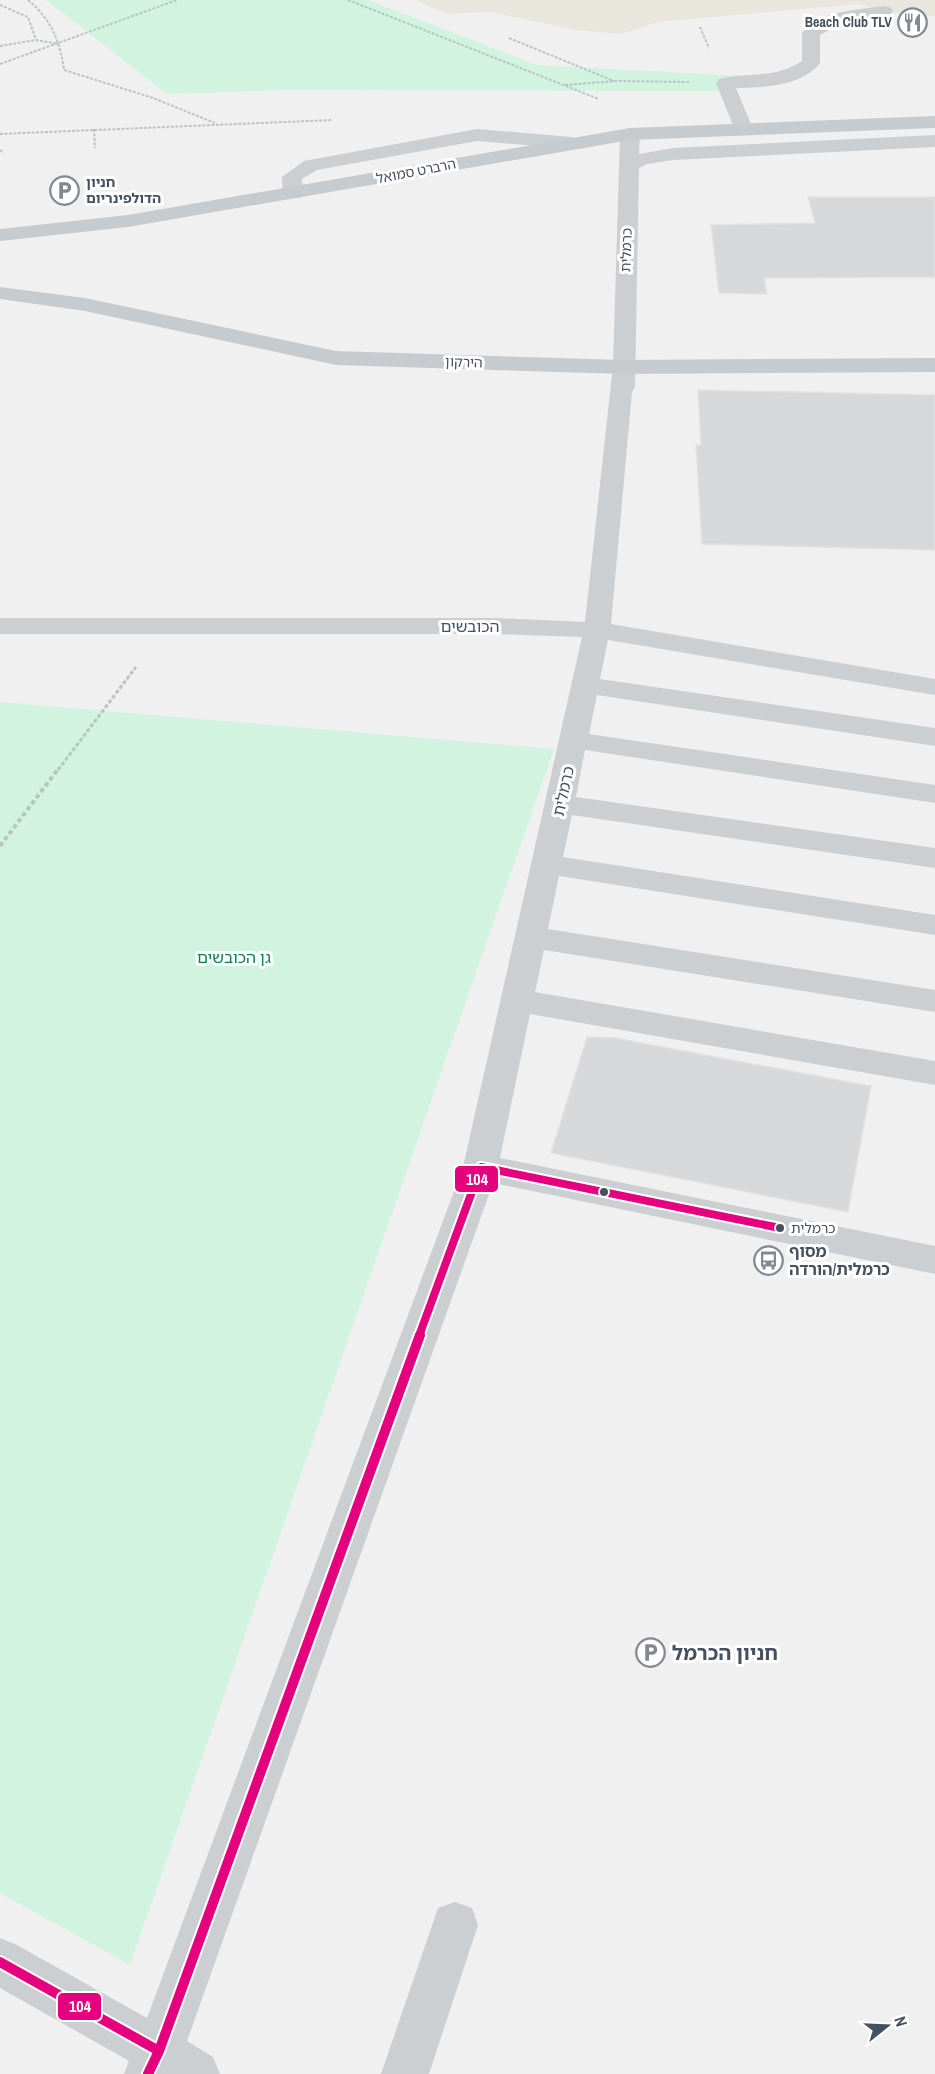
<svg xmlns="http://www.w3.org/2000/svg" width="935" height="2074" viewBox="0 0 935 2074" font-family="'Archivo Narrow','Noto Sans Hebrew',sans-serif">
  <style>
    .green { fill: #d2f3e0 }
    .sand { fill: #e9e6de }
    .building { fill: #d7d8da; stroke: #e2e2e3; stroke-width: 1.5 }
    .lines { fill: none; stroke-linecap: round; stroke-linejoin: round }
    .path-far2 { stroke: #b7c6c2; stroke-width: 2; stroke-dasharray: 3 1.5; stroke-linecap: butt }
    .path-far1 { stroke: #b7c6c2; stroke-width: 3; stroke-dasharray: 4 2; stroke-linecap: butt }
    .path { stroke: #b7c6c2; stroke-width: 4; stroke-dasharray: 4.5 3; stroke-linecap: butt }
    .minor { fill: #cccfd1; fill-rule: evenodd }
    .major { fill: #c6cbcf; fill-rule: evenodd }
    .bus-1-far1-casing { stroke: #fff; stroke-width: 12 }
    .bus-1-casing { stroke: #fff; stroke-width: 14 }
    .bus-1-far1 { stroke: #e5007d; stroke-width: 8 }
    .bus-1 { stroke: #e5007d; stroke-width: 10 }
    .bus-dot { fill: #45515f; stroke: #fff; stroke-width: 2 }
    .labels { text-anchor: middle; dominant-baseline: central; stroke-width: 6; stroke-linejoin: round; paint-order: stroke }
    .far-poi-label { font-size: 14px; font-weight: bold; fill: #45515f; stroke: #fff; text-anchor: end }
    .far-street-label { font-size: 14px; fill: #45515f; stroke: #fff }
    .bus-label { font-size: 14px; fill: #45515f; stroke: #fff; text-anchor: start }
    .street-label { font-size: 16px; fill: #45515f; stroke: #fff }
    .park-label { font-size: 16px; fill: #0c844d; stroke: #fff }
    .poi-label { font-size: 16px; font-weight: bold; fill: #45515f; stroke: #fff; text-anchor: start }
    .near-poi-label { font-size: 20px; font-weight: bold; fill: #45515f; stroke: #fff; text-anchor: start }
    .line-badge { stroke: #fff; stroke-width: 2 }
    .badge-label { font-size: 16px; text-anchor: middle; font-weight: bold; fill: #fff }
  </style>
  <rect width="100%" height="100%" fill="#f1f0f0"/>
  <path class="green" d="M 46,0 L 368,0 L 537,65 L 763,77 L 722,91 L 288,90 L 167,94 Z
    M 0,702 L 554,749 L 130,1965 L 0,1893 Z"/>
  <path class="sand" d="M 415,0 L 935,0 L 935,16 L 900,14 L 858,4 L 658,22 L 622,34 L 575,30 L 491,12 L 447,14 Z"/>
  <path class="building" d="M 808,197 L 935,197 L 935,277 L 764,278 L 767,294 L 719,293 L 711,225 L 815,223 Z
    M 698,390 L 935,395 L 935,550 L 702,544 L 696,445 L 701,445 Z
    M 587,1037 L 615,1038 L 871,1086 L 848,1212 L 551,1153 Z"/>
  <g class="lines">
    <path class="path-far2" d="M 28,0 C 51,19 60,41 64,70 L 153,98 L 215,123
      M 348,0 L 599,99
      M 0,5 L 28,17 L 36,40
      M 700,27 L 709,48
      M 509,38 L 614,81
      M 0,46 L 36,40 L 59,44
      M 0,64 L 177,0
      M 565,85 L 615,81 L 689,82
      M 94,129 L 95,148
      M 0,134 L 332,120
      M 0,150 L 4,153"/>
    <path class="path-far1" d="M 58,770 L 136,667"/>
    <path class="path" d="M 0,846 L 59,768"/>
    <path class="minor" d="M 884,6 L 890,7 L 893,11 L 890,15 L 842,23 L 820,35 L 820,63 C 803,86 762,88 736,88 L 753,129 L 750,133 L 736,133 L 716,83 L 719,79 C 748,72 775,79 802,61 L 802,33 C 819,10 859,10 884,6 Z
      M 630,128 L 637,130 L 640,134 L 639,154 L 673,148 L 935,135 L 935,147 L 673,160 L 647,164 L 639,168 L 635,387 L 632,392 L 611,624 L 935,679 L 935,695 L 608,640 L 600,679 L 935,728 L 935,746 L 597,695 L 589,734 L 935,785 L 935,803 L 585,750 L 576,797 L 935,848 L 935,868 L 572,815 L 563,857 L 935,915 L 935,935 L 559,876 L 548,929 L 935,990 L 935,1012 L 544,950 L 535,992 L 935,1061 L 935,1085 L 530,1014 L 500,1158 L 935,1246 L 935,1274 L 493,1183 L 187,2041 L 213,2057 L 220,2074 L 124,2074 L 129,2061 L 0,1988 L 0,1938 L 17,1945 L 147,2018 L 463,1167 L 582,637 L 496,634 L 0,634 L 0,618 L 496,618 L 585,622 L 613,365 L 620,134 L 623,130 Z
      M 477,129 L 572,137 L 579,139 L 582,143 L 579,147 L 572,149 L 477,141 L 317,170 L 302,179 L 303,194 L 300,198 L 286,198 L 283,194 L 282,177 L 304,161 Z
      M 455,1902 L 472,1908 L 478,1925 L 429,2074 L 381,2074 L 438,1908 Z"/>
    <path class="major" d="M 935,116 L 935,128 L 630,140 L 128,227 L 0,241 L 0,229 L 128,215 L 630,128 Z
      M 0,287 L 85,298 L 336,351 L 623,360 L 935,358 L 935,372 L 623,374 L 336,365 L 85,311 L 0,299 Z"/>
    <defs>
      <path id="bus-1-far1" d="M 419,1336 L 481,1167 L 780,1228"/>
      <path id="bus-1" d="M 0,1962 L 159,2051
        M 148,2074 L 159,2051 L 420,1335"/>
    </defs>
    <use href="#bus-1-far1" class="bus-1-far1-casing"/>
    <use href="#bus-1" class="bus-1-casing"/>
    <use href="#bus-1-far1" class="bus-1-far1"/>
    <use href="#bus-1" class="bus-1"/>
  </g>
  <defs>
    <symbol id="restaurant-ring" viewBox="-11 -11 22 22"><circle r="9.5" fill="#fff" stroke="#818992" stroke-width="1.5"/><path d="M-5-6h1v4h1v-4h1v4h1v-4h1v5L-1.5 .5V6h-2V.5L-5-1ZM5-6V6H3V1.5H1.5Q1.5-4 5-6Z" fill="#818992"/></symbol>
    <symbol id="parking-ring" viewBox="-11 -11 22 22"><circle r="9.5" fill="#fff" stroke="#818992" stroke-width="1.5"/><path d="M-3.5-5.5H1a3.5 3.5 0 0 1 0 7H-1V5.5H-3.5ZM-1-3.4V-.6H.8a1.4 1.4 0 0 0 0-2.8Z" fill="#818992"/></symbol>
    <symbol id="bus-ring" viewBox="-11 -11 22 22"><circle r="9.5" fill="#fff" stroke="#818992" stroke-width="1.5"/><path d="M-5-6H5V4H4V6H2V4H-2V6H-4V4H-5ZM-3.5-4V0h7V-4ZM-3.5 1.2v1.5H-2V1.2ZM2 1.2v1.5H3.5V1.2Z" fill="#818992"/></symbol>
  </defs>
  <g fill-rule="evenodd">
    <use href="#restaurant-ring" x="896" y="6" width="33" height="33"/>
    <use href="#parking-ring" x="48" y="174" width="33" height="33"/>
    <use href="#bus-ring" x="752" y="1244" width="33" height="33"/>
    <use href="#parking-ring" x="634" y="1636" width="33" height="33"/>
  </g>
  <g class="bus-dot">
    <circle cx="604" cy="1192" r="5"/>
    <circle cx="780" cy="1228" r="5"/>
  </g>
  <g class="labels">
    <g class="far-poi-label">
      <text x="892" y="22">Beach Club TLV</text>
      <text x="86" y="182" text-anchor="start">חניון<tspan x="86" dy="16">הדולפינריום</tspan></text>
    </g>
    <g class="far-street-label">
      <text transform="translate(416 171) rotate(-11)">הרברט סמואל</text>
      <text transform="translate(626 250) rotate(-88)">כרמלית</text>
      <text transform="translate(464 362) rotate(2)">הירקון</text>
    </g>
    <g class="bus-label">
      <text x="791" y="1228">כרמלית</text>
    </g>
    <g class="street-label">
      <text x="470" y="626">הכובשים</text>
      <text transform="translate(563 791) rotate(-78)">כרמלית</text>
    </g>
    <g class="park-label">
      <text x="234" y="957">גן הכובשים</text>
    </g>
    <g class="poi-label">
      <text x="789" y="1251">מסוף<tspan x="789" dy="18">כרמלית/הורדה</tspan></text>
    </g>
    <g class="near-poi-label">
      <text x="672" y="1652">חניון הכרמל</text>
    </g>
  </g>
  <g class="line-badge">
    <rect x="454" y="1165" width="45" height="28" rx="6" fill="#e5007d"/>
    <rect x="57" y="1992" width="45" height="29" rx="6" fill="#e5007d"/>
  </g>
  <g class="badge-label">
    <text x="477" y="1185">104</text>
    <text x="80" y="2012">104</text>
  </g>
  <g transform="translate(887 2026) rotate(72)" stroke="#ffffff" stroke-width="4.5" paint-order="stroke">
  <path d="M0-4.5L10 22L0 15L-10 22Z" fill="#45515f"/>
  <text y="-9" font-size="16" font-weight="bold" text-anchor="middle" fill="#45515f">N</text>
  </g>
</svg>
